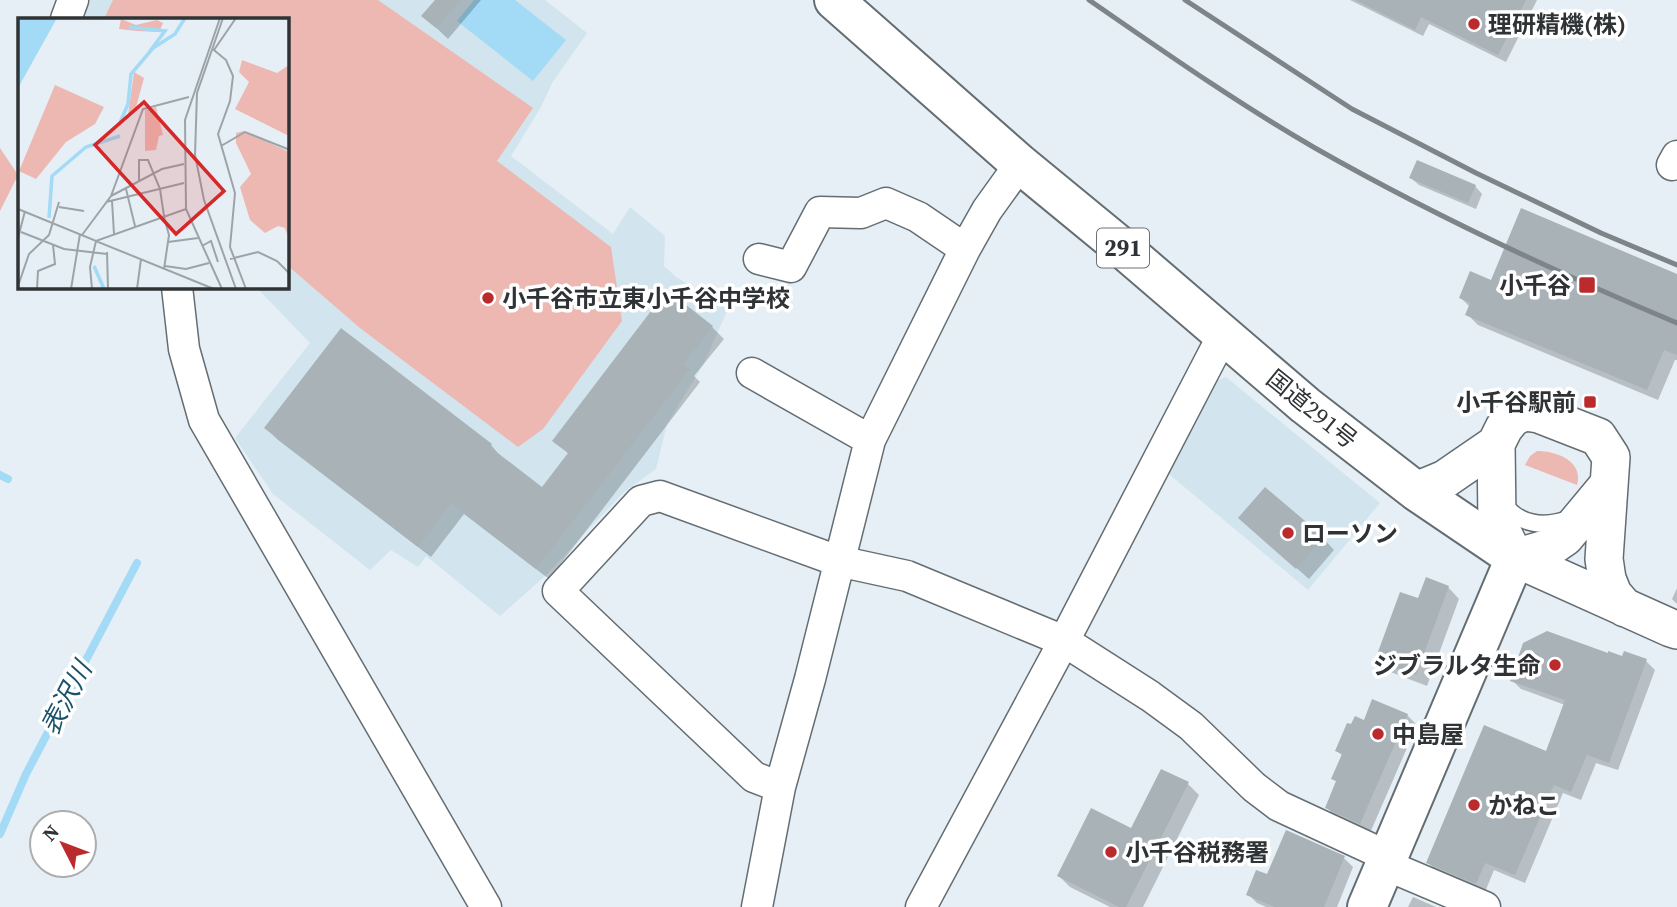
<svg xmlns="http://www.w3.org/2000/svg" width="1677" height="907" viewBox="0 0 1677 907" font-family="'Source Serif 4','Noto Sans JP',serif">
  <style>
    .built { fill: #d2e4ed }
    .green { fill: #edb8b2 }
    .water { fill: #a3daf6 }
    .shadow { fill: #0003 }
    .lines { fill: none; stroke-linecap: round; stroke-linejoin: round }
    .stream { stroke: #a3daf6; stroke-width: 8 }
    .building { fill: #a8b2b7 }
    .service-casing { stroke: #646d72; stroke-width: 19 }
    .minor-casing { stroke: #646d72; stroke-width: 33 }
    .tertiary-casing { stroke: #646d72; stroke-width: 40 }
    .trunk-casing { stroke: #646d72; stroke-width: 42 }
    .service { stroke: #fff; stroke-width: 16 }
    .minor { stroke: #fff; stroke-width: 30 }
    .tertiary { stroke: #fff; stroke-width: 37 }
    .trunk { stroke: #fff; stroke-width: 38 }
    .rail { stroke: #7e8589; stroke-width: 5 }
    .poi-dot { fill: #bb2b2d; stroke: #fff; stroke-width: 2.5 }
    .labels { text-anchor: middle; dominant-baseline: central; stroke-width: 7; stroke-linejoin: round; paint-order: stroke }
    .shield { fill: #fff; stroke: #6d7072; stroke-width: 2 }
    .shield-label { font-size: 23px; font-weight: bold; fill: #2f3335 }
    .poi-label { font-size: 24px; font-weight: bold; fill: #2f3335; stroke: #fff; text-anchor: start }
    .street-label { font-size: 24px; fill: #2f3335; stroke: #fff }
    .water-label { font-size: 26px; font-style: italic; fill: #1b526b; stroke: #fff }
    .inset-river { fill: none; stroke: #a3daf6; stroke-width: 3.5 }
    .inset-road { fill: none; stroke: #9ca4a8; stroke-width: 2 }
    .view { fill: #d62828; fill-opacity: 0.15; stroke: #d62828; stroke-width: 3.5 }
    .inset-edge { fill: none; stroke: #2f3335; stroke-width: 3.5 }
  </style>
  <rect width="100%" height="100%" fill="#e5eff5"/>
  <path class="built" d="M 85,0 L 545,0 L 587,33 L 552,83 L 541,107 L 511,156 L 613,234 L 630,207 L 665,236 L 664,266 L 676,277 L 728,309 L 703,365 L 667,424 L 656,469 L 624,492 L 545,576 L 500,616 L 426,556 L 418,567 L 391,550 L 370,570 L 273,494 L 235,438 L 310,343 L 256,287 L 287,287 L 287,19 L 80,19 Z
    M 1226,377 L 1380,503 L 1308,590 L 1164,470 L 1215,381 Z"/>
  <path class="green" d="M 113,0 L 378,0 L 533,108 L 497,161 L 611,247 L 622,321 L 543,429 L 518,447 L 360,328 L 287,265 L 287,19 L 104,19 Z
    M 0,148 L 18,175 L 0,211 Z
    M 1537,451 C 1556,451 1584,461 1577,485 L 1525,465 L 1530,456 Z"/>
  <path class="water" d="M 474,0 L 515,0 L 566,40 L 533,81 L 457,21 Z"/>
  <path class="shadow" d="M 437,0 L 481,0 L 448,39 L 424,16 Z
    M 1350,0 L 1537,0 L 1506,62 L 1429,24 L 1423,36 Z
    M 1411,178 L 1475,186 L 1482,194 L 1476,209 L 1419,185 Z
    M 1677,276 L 1677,360 L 1675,360 L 1658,400 L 1478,325 L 1467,314 L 1470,307 L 1461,298 L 1492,282 Z
    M 712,327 L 724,339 L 694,376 L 700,382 L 549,579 L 464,514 L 431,557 L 278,440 L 266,428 L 491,445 L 502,458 L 542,489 L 569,454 L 554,441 Z
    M 1240,518 L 1323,538 L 1334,550 L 1309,579 Z
    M 1448,587 L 1459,599 L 1427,686 L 1388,671 L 1377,660 L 1419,601 Z
    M 1677,588 L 1677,604 L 1672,599 Z
    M 1609,655 L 1646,661 L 1655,670 L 1618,770 L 1596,763 L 1581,800 L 1563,793 L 1525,883 L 1494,870 L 1485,892 L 1438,872 L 1428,863 L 1547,753 L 1565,705 L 1521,689 L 1512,680 Z
    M 1407,715 L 1417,725 L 1370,833 L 1337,818 L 1327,808 L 1337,782 L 1343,756 L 1337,751 L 1365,722 Z
    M 1188,784 L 1199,795 L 1143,907 L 1110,907 L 1070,887 L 1059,876 L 1131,831 Z
    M 1286,832 L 1344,858 L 1353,867 L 1337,907 L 1266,907 L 1257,903 L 1248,894 L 1268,877 Z
    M 1413,897 L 1436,907 L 1408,907 Z"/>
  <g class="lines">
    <path class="stream" d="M 0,475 L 8,479
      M 0,834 L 26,774 L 137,563"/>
  </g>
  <path class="building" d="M 435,0 L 460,0 L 436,28 L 421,16 Z
    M 1355,0 L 1526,0 L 1498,55 L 1421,17 L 1415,30 Z
    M 1417,160 L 1476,185 L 1468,203 L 1409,178 Z
    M 1521,208 L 1677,274 L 1677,355 L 1664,350 L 1647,390 L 1465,315 L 1470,303 L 1459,298 L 1470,271 L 1491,280 Z
    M 667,290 L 713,326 L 683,364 L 690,369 L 536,569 L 451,503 L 418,547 L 264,428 L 341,328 L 492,444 L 490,447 L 542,487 L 568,453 L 552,441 Z
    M 1265,487 L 1324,537 L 1296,569 L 1238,518 Z
    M 1426,577 L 1449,586 L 1416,675 L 1375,660 L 1400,592 L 1418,598 Z
    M 1547,631 L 1608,653 L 1608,651 L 1622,656 L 1624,651 L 1647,659 L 1609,763 L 1587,755 L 1571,792 L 1554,785 L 1515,875 L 1485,863 L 1476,884 L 1426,863 L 1484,725 L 1546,751 L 1565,700 L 1510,681 L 1523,643 Z
    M 1372,699 L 1408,714 L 1360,824 L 1325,808 L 1336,781 L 1331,779 L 1342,754 L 1335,751 L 1347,723 L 1351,724 L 1355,716 L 1364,720 Z
    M 1161,769 L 1189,782 L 1126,907 L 1119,907 L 1057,876 L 1091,808 L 1131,828 Z
    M 1286,830 L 1345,856 L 1324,907 L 1275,907 L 1246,895 L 1256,870 L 1267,874 Z"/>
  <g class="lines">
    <defs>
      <path id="service" d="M 1502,501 C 1518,526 1545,528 1571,518"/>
      <path id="minor" d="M 66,19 L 73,0
        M 1672,165 L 1677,156
        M 759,259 L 791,267 L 820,212 L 861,213 L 886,203 L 918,217 L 965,249
        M 177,287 L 184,349 L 204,420 L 486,907
        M 752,373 L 870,440
        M 780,787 L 754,777 L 558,591 L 641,501 L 660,496 L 838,561 L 907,576 L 1064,641 L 1150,696 L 1191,726 L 1254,787 L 1279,806 L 1389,857
        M 1386,865 L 1485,907
        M 757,907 L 780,787 L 810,679 L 870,440 L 965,249 L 987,210 L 1020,164
        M 921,907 L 1064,641 L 1223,335"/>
      <path id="tertiary" d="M 1416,491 L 1445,479 L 1496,444
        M 1515,558 L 1549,548 L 1565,537 L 1609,484
        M 1625,608 L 1613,594 L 1607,579 L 1604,559 L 1611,457 L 1598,437 L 1539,414 L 1525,412 L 1513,417 L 1504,428 L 1496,444 L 1497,521 L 1515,558 L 1671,628 L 1677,630"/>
      <path id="trunk" d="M 834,0 L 1020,164 L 1121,247 L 1305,405 L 1416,491 L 1515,558 L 1367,907"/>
    </defs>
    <use href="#service" class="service-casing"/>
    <use href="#minor" class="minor-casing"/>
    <use href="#tertiary" class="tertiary-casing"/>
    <use href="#trunk" class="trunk-casing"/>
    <use href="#service" class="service"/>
    <use href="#minor" class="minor"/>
    <use href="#tertiary" class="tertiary"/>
    <use href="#trunk" class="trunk"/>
    <path class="rail" d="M 1089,0 C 1163,51 1237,103 1315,148 C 1431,214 1553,271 1677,323
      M 1185,0 L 1352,109 L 1476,173 L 1601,233 L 1677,265"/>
  </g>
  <g class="poi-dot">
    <circle cx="1474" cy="24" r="7"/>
    <rect x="1578" y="276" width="18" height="18" rx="3.5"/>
    <circle cx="488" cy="298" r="7"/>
    <rect x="1583" y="395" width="14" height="14" rx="3.5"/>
    <circle cx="1288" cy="533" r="7"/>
    <circle cx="1555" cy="665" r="7"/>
    <circle cx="1378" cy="734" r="7"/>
    <circle cx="1474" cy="805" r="7"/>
    <circle cx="1111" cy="852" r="7"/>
  </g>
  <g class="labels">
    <rect class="shield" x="1097" y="228.5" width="52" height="39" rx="5"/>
    <g class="shield-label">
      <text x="1123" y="248">291</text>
    </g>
    <g class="poi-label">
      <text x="1488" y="24">理研精機(株)</text>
      <text x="1571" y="285" text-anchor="end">小千谷</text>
      <text x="502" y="298">小千谷市立東小千谷中学校</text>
      <text x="1576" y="402" text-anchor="end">小千谷駅前</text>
      <text x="1302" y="533">ローソン</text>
      <text x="1541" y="665" text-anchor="end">ジブラルタ生命</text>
      <text x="1392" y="734">中島屋</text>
      <text x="1488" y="805">かねこ</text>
      <text x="1125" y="852">小千谷税務署</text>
    </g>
    <g class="street-label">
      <text transform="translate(1312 409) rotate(39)">国道291号</text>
    </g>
    <g class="water-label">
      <text transform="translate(66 698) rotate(-62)">表沢川</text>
    </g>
  </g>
  <g transform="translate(18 18)">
    <rect width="271" height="271" fill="#e5eff5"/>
    <path d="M 103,1 L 118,7 L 139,2 L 145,5 L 141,14 L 119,13 L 101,11 ZM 224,42 L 259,55 L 271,47 L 271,118 L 217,91 L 231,64 L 221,54 ZM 116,54 L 126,60 L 117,93 L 110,97 ZM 37,67 L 86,89 L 77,106 L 48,124 L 18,161 L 1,153 ZM 138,89 L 145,117 L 141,118 L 138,132 L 127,133 L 127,92 ZM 226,113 L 271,134 L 271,221 L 267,210 L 260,208 L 247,215 L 232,202 L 222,169 L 233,156 L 218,125 L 218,115 Z" fill="#edb8b2"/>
    <path d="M 0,0 L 39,0 L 0,70 Z" fill="#a3daf6"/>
    <path class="inset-river" d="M 111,9 L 147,13 L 132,33M 101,107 L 110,86 L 113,56 L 135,30 L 157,16 L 167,0M 31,200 L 34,158 L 68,129 L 102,118M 76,248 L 86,271"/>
    <path class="inset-road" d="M 205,0 L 179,75 L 177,137 L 186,182 L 218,271M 218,0 L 196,32 L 208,42 L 215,58 L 212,83 L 200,116 L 217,175 L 212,229 L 228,271M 203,128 L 227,114 L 272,132M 121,163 L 121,142 L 130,142 L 142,171 L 146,198M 108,171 L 117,208M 93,178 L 144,151 L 166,146M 94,183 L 96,216M 88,184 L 166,165M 41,189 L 66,193M 0,191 L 78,223 L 168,191 L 167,102 L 202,0M 168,191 L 204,271M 146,199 L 151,217 L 146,251M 3,214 L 46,231 L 89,236M 64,217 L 93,178 L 125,91 L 171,79M 0,220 L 7,193M 150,224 L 180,220M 184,228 L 193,223 L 200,244M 89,234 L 90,271M 212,241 L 240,234 L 259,243 L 272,256M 147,248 L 168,251 L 191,245M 0,268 L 11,236 L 31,217 L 41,184M 19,271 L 20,253 L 37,246 L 35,227M 53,271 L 62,216M 74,271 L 72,249 L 78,223 L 196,271M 119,271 L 123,241"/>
    <path class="view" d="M 126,84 L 206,173 L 158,216 L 77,127 Z"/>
    <rect width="271" height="271" class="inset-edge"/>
  </g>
  <g transform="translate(63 844) rotate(312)"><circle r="33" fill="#ffffff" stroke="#acadae" stroke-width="2"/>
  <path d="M0-5L12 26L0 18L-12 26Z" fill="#bb2b2d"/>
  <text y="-10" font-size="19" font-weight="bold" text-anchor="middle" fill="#2f3335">N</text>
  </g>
</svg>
